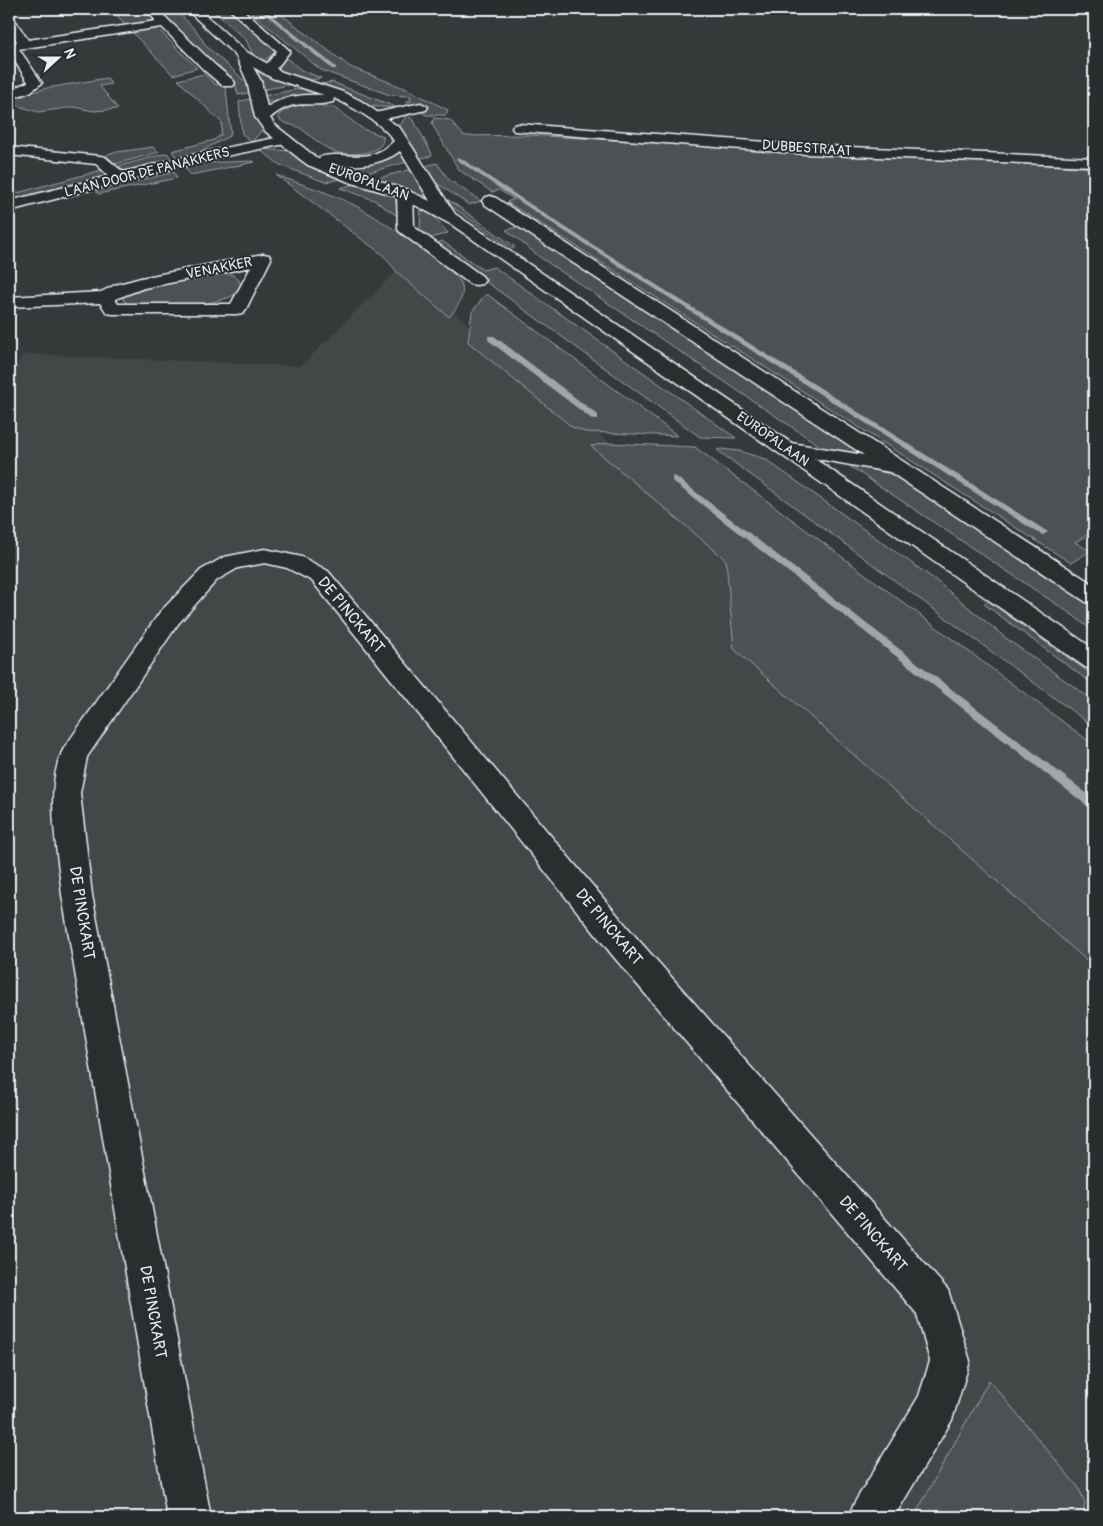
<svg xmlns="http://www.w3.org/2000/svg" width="1103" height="1526" viewBox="0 0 1103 1526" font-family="Pangolin,sans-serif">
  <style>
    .built { fill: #424647 }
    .green { fill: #4d5152; stroke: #9aa1a5 }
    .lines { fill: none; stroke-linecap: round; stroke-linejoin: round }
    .stream { fill: #a0a7ac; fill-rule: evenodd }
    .minor-casing { stroke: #e8f1f8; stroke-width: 3 }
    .major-casing { stroke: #e8f1f8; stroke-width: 3 }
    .minor { fill: #2a2d2e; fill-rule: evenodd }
    .major { fill: #2a2d2e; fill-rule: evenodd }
    .labels { text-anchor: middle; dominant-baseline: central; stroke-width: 4; stroke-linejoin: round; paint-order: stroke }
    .far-street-label { font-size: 14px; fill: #e8f1f8; stroke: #2a2d2e }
    .street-label { font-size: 16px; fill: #e8f1f8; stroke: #2a2d2e }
  </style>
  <rect width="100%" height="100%" fill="#35393a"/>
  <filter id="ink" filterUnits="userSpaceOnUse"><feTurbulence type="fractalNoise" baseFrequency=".02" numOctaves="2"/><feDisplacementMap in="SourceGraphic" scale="10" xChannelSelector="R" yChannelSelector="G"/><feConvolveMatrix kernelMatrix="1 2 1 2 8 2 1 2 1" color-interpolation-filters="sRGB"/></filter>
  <g filter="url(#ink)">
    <path class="built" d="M 400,267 L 621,452 L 1094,865 L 1094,1517 L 9,1517 L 9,373 L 24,354 L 301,366 Z"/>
    <path class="green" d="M 112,9 L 140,9 L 152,22 L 126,26 Z
      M 158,9 L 175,9 L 199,34 L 206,46 L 248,84 L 252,92 L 238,95 L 235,83 L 188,40 Z
      M 211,9 L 229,9 L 278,51 L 262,62 L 253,55 L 246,40 Z
      M 247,9 L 274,9 L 350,67 L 407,89 L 448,110 L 446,115 L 426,115 L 420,111 L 427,109 L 419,104 L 411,105 L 405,101 L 411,101 L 410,96 L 390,95 L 321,70 Z
      M 155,26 L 197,68 L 173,75 L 130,30 Z
      M 285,57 L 301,70 L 321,78 C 300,83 293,79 275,68 Z
      M 263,72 L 294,84 L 262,90 L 257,73 Z
      M 204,74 L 216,85 L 222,84 L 226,89 L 231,135 L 198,153 L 178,160 L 172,151 L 214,140 L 221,135 L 222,123 L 178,80 Z
      M 107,78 L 111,84 L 100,86 L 118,109 L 94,111 L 74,107 L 38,112 L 9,103 L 9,99 L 47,88 Z
      M 332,82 L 398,108 L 367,106 L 351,96 L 318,85 Z
      M 307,87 L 327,93 L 323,95 L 291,98 L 273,102 L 265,102 L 264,96 Z
      M 253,98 L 265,129 L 262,130 L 252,142 L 242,134 L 239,102 Z
      M 309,104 L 333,107 L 363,129 L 383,136 C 387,155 347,156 335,152 C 322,147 311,136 300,128 C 293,124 285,125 279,119 L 279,115 C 287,107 298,105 309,104 Z
      M 407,114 L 414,121 L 432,154 L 431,156 L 418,159 L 396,127 L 400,126 Z
      M 434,118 L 450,120 L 464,136 L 527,135 L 1094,168 L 1094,531 L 1075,542 L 1090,551 L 1071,563 L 507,202 L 514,199 L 499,190 L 492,192 L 459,170 L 432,124 Z
      M 153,147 L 159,152 L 116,164 L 106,156 L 110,153 Z
      M 259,149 L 291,151 L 312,166 L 342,179 L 325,182 L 280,165 Z
      M 400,152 L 407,162 L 355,176 L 328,164 L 380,160 Z
      M 167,153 L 173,160 L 125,172 L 119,166 Z
      M 253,161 L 255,162 L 191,175 L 184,167 L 202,163 Z
      M 437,163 L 449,180 L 481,201 L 469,205 L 431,179 L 422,167 Z
      M 412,169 L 426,195 L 419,196 L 371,180 Z
      M 102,170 L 106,176 L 28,197 L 21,197 L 17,193 Z
      M 174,172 L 177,178 L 98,194 L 96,191 Z
      M 276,175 C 303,185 332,193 358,207 C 374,215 457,270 461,283 C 466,296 457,308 449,317 L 398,273 L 383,255 Z
      M 358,183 L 398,195 L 395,197 L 398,215 L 396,215 L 374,200 L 340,188 Z
      M 449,200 L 515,247 L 512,249 L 445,202 Z
      M 423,208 L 431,213 L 448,233 L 428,239 L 416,231 L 420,229 L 421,209 Z
      M 520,226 L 866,455 L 831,452 L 823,448 L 541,258 L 506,230 Z
      M 442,241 L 483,270 L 494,267 L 736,438 L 700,437 L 434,244 Z
      M 210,273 C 224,273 242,271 241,291 C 214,310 161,305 128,304 L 123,300 L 124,296 L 151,287 Z
      M 485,295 L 488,295 L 678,436 L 585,432 L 572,427 L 468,342 L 472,312 Z
      M 608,443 L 695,447 L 1094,745 L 1094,967 L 734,649 L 726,560 L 591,446 Z
      M 721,449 L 739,451 L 765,459 L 934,579 L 1007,639 L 1094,701 L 1094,727 L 717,450 Z
      M 852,465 L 898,476 L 1094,604 L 1094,632 L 1074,616 L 851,467 Z
      M 988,601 L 1094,676 L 1094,685 L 984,604 Z
      M 989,1380 L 1078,1487 L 1085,1502 L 1083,1517 L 914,1517 Z"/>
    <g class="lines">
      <path class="stream" d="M 259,9 L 264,9 L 336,67 L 336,69 L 332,69 Z
        M 459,157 L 565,227 L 1048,532 L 1043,535 L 1040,534 L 561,229 L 457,160 L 456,159 Z
        M 488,336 L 494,336 L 598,415 L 598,419 L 592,419 L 488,340 Z
        M 675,476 L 1094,799 L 1094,810 L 1090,808 L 672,481 L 672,477 Z"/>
      <defs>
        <path id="minor" d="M 147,9 L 157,9 L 215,65 L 233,80 L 235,83 L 233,86 L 223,86 L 205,71 L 162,27 L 19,49 L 42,83 L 30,92 L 9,99 L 9,90 L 28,82 L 9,52 L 9,44 L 17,42 L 9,29 L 9,16 L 13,17 L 28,40 L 156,21 L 148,12 Z
          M 229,9 L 242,9 L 290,51 L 273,73 L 263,73 L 262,70 L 277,51 Z
          M 421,103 L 428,107 L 426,110 L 375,121 L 368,117 L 370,114 Z
          M 519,124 L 806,145 L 1094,158 L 1094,166 L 806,154 L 514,131 L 512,128 L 514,125 Z
          M 285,136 L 290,137 L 292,140 L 290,143 L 206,160 L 9,211 L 9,201 L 109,176 L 96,164 L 9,155 L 9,147 L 100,156 L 105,157 L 123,172 L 205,152 Z
          M 405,189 L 410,191 L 413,194 L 414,227 L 482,276 L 485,280 L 482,284 L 476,285 L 470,284 L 400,232 L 398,229 L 397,194 L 400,191 Z
          M 490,196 L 496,198 L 1094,585 L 1094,604 L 1086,602 L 890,472 L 778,452 L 775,448 L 778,444 L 785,442 L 864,455 L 484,204 L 482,201 L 484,198 Z
          M 263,254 L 269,255 L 271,259 L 246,309 L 243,313 L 237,314 L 113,314 L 107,313 L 100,303 L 9,307 L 9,297 L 101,292 L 115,285 L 141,278 ZM 251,267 L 231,304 L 118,304 L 115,299 L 144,288 Z
          M 265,549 L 302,557 L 328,571 L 635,936 L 948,1290 L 970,1361 L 952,1420 L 894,1517 L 848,1517 L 855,1502 L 919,1396 L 930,1361 L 917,1314 L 613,956 L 312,581 L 287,568 L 265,563 L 238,568 L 217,580 L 178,624 L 87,757 L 80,793 L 92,895 L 211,1517 L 167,1517 L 62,895 C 58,852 43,787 64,748 L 160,612 L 201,570 L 224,557 Z"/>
        <path id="major" d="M 186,9 L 199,9 L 245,51 L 282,72 L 343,92 L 361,101 L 400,128 L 455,214 L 1094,649 L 1094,670 L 1085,667 L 452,225 L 400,197 L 349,182 L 308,165 L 301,160 L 265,131 L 255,117 L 247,81 L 236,56 ZM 253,67 L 272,78 L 324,95 C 303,94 285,96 267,107 L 261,81 ZM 334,98 C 352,107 384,124 394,141 C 387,148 379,153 369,155 C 357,158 325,151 318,159 L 275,125 L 270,118 C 297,96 305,109 333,102 ZM 400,151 L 430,201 C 398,184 363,177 331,164 C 355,167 380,166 400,151 Z"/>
      </defs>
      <use href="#minor" class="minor-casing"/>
      <use href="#major" class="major-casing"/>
      <use href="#minor" class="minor"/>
      <use href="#major" class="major"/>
    </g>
  </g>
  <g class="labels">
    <g class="far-street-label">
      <text transform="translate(807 148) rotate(4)">DUBBESTRAAT</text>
      <text transform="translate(147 172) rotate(-14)">LAAN DOOR DE PANAKKERS</text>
      <text transform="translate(369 182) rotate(20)">EUROPALAAN</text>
      <text transform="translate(219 268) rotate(-11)">VENAKKER</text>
      <text transform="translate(773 439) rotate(35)">EUROPALAAN</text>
    </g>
    <g class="street-label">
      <text transform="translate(351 615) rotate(50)">DE PINCKART</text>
      <text transform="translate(82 913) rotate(81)">DE PINCKART</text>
      <text transform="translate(609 927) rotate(50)">DE PINCKART</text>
      <text transform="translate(873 1234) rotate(49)">DE PINCKART</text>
      <text transform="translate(153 1312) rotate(80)">DE PINCKART</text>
    </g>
  </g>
  <rect width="1103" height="1526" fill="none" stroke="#2a2d2e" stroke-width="30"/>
  <rect x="15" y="15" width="1073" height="1496" fill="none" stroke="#e8f1f8" stroke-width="2" filter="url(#ink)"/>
  <g transform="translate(58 58) rotate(69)" stroke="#2a2d2e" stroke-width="4" paint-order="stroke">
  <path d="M0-4L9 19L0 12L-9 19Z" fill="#e8f1f8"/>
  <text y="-8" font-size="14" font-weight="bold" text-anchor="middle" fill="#e8f1f8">N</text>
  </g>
</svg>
